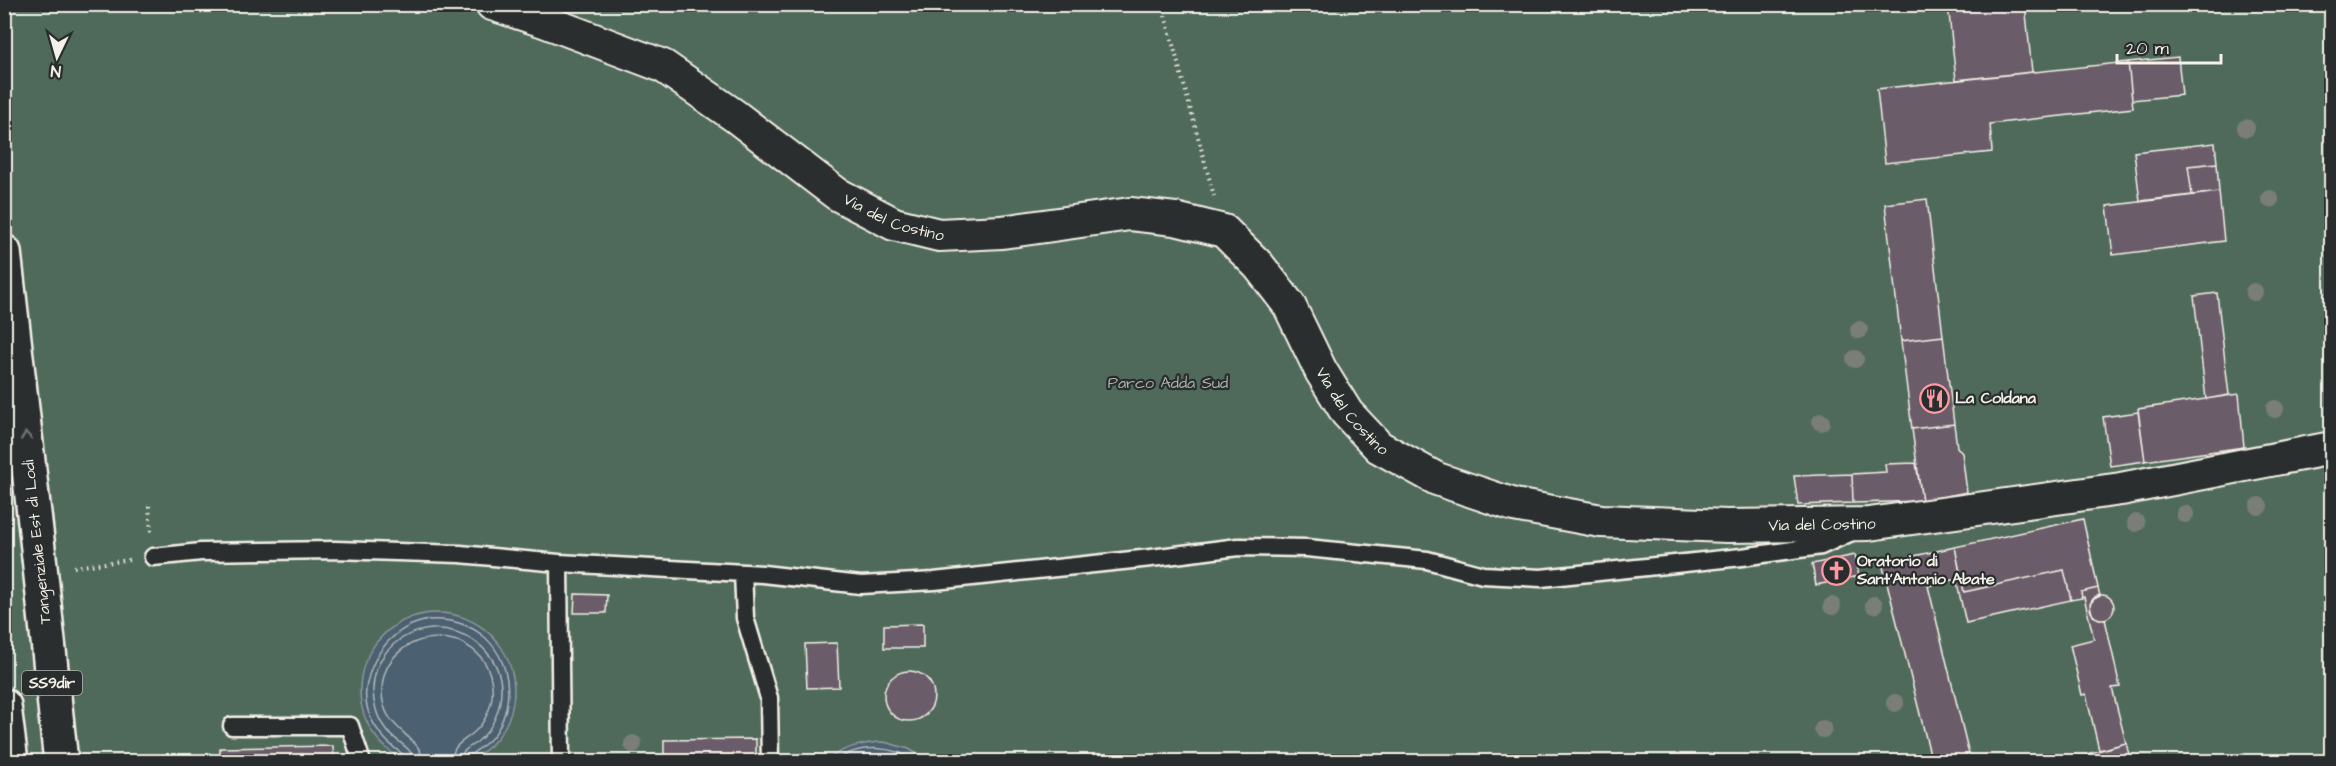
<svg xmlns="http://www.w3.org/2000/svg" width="2336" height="766" viewBox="0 0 2336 766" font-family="'Architects Daughter',sans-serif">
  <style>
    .green { fill: #506b5a; stroke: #a2aea1; stroke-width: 1.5 }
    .water { fill: #4b616f; stroke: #8f9b9f; stroke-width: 1.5 }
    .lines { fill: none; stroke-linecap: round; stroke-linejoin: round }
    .shore { stroke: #b0b7b8; stroke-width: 1.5 }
    .building { fill: #6b5d69; stroke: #f4f1e8; stroke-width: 1.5 }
    .service-casing { stroke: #f4f1e8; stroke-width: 21 }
    .minor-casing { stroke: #f4f1e8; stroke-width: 36 }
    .trunk-casing { stroke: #f4f1e8; stroke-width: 38 }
    .path { stroke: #f4f1e8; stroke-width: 4; stroke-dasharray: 1.5 4.5; stroke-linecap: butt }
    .service { stroke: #2a2d2e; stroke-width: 16 }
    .minor { stroke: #2a2d2e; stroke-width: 32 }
    .trunk { stroke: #2a2d2e; stroke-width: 33 }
    .trunk-bridge-casing { stroke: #f4f1e8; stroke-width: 38; stroke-linecap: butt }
    .trunk-bridge { stroke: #2a2d2e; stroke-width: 33 }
    .tree { fill: #797e79 }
    .oneway { stroke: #71726f }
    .labels { text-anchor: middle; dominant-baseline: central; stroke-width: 4.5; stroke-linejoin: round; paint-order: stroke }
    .shield { fill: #2a2d2e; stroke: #b7b6b0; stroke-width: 1.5 }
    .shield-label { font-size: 15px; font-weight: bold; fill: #f4f1e8 }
    .street-label { font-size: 16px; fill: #f4f1e8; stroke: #2a2d2e }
    .park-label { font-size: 16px; fill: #aab5a8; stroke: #2a2d2e }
    .poi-label { font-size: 16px; font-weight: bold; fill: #f4f1e8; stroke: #2a2d2e; text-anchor: start }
  </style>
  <rect width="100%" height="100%" fill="#3e3b40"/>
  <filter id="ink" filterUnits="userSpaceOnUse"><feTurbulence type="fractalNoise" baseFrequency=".0167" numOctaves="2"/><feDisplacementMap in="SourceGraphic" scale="12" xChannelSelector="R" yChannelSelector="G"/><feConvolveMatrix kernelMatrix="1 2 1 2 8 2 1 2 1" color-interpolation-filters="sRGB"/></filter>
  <g filter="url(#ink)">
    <path class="green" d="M 4,5 L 2331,5 L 2331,761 L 5,761 Z"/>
    <path class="water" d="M360 690a77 77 0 1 1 154 0a77 77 0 1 1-154 0Z
      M 884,742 L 909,749 L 929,761 L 826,761 C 843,747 862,743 884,742 Z"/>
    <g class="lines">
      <path class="shore" d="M 406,762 L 404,755 C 381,740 360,713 367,683 C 377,636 420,606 467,626 C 506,643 518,691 499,727 C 493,740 481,747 470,755 L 468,762
        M 414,762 C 413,746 393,741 385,728 C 377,718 373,702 373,690 C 374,628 453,607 490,656 C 496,664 500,675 501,685 C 502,706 494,729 477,742 C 469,748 461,749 461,762
        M 423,762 C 422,734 381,732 382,690 C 384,623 486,620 492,686 C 494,703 486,723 472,734 C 461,743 452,745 452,762
        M 835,762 C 858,742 894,746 918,762"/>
    </g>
    <path class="building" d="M 1948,4 L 2025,4 L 2032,72 L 1956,80 Z
      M 2178,57 L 2182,95 L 2132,100 L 2128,62 Z
      M 2128,62 L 2133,108 L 1990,124 L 1992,152 L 1885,163 L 1877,89 Z
      M 2215,143 L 2217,163 L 2188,166 L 2192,195 L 2140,201 L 2134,152 Z
      M 2217,163 L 2219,192 L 2192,195 L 2188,166 Z
      M 2219,192 L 2224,241 L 2113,255 L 2107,206 Z
      M 1927,199 L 1943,336 L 1901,341 L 1885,204 Z
      M 2217,293 L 2229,395 L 2206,399 L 2194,296 Z
      M 1943,336 L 1954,424 L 1912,429 L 1901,341 Z
      M 2239,394 L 2244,447 L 2145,461 L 2138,409 Z
      M 2138,412 L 2145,461 L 2110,466 L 2103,417 Z
      M 1954,424 L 1957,447 L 1962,453 L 1967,492 L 1922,501 L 1912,429 Z
      M 1916,463 L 1922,501 L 1853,503 L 1852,474 L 1886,472 L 1885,464 Z
      M 1852,474 L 1853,503 L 1798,505 L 1794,476 Z
      M 2083,519 L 2098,588 L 2081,592 L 2082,598 L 2071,600 L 2064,570 L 1964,592 L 1955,547 Z
      M 1955,547 L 1961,578 L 1928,586 L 1971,762 L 1932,762 L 1882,563 Z
      M 1855,555 L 1859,576 L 1816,585 L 1812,564 Z
      M 2064,570 L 2071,600 L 1966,623 L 1956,579 L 1961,578 L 1964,592 Z
      M 2098,588 L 2100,596 L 2094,599 L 2090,604 L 2091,610 L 2093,616 L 2099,619 L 2105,619 L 2120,687 L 2112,688 L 2126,743 L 2099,750 L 2086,694 L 2082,695 L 2070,645 L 2094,639 L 2084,597 L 2082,598 L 2081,592 Z
      M 575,594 L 607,595 L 606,613 L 574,613 Z
      M2090 607a12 12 0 1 1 24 0a12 12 0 1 1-24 0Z
      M 923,624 L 923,648 L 884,648 L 884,625 Z
      M 837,643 L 839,687 L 807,688 L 805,644 Z
      M884 696a25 25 0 1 1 50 0a25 25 0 1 1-50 0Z
      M 756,739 L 756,762 L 664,762 L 664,740 Z
      M 2126,743 L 2131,762 L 2089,762 L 2087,754 Z
      M 333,746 L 334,762 L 220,762 L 220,748 Z"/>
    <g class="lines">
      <defs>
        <path id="service" d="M 153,557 L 201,552 L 335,550 L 460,554 L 559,563 L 763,574 L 861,585 L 934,581 L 1151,558 L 1238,547 L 1307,548 L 1427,560 L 1483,575 L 1541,578 L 1742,557 L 1821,546 L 1854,531
          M 559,563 L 561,762
          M 743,573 L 745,618 L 769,698 L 770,762
          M 232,726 L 350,726 L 362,762"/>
        <g id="minor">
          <path id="s1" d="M 492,4 L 544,21 L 663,66 L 735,116 L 837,194 L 894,224 L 939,235 L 1002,232 L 1130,214 L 1175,219 L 1224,231 L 1259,266 L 1289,305 L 1321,371 L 1347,413 L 1379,447 L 1437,479 L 1514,505 L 1601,521 L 1727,526 L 1869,524 L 2121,489 L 2332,448"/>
        </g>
        <path id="trunk" d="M 4,252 L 39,557
          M 44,604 L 61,762
          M 4,706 L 11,762"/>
      </defs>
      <use href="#service" class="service-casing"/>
      <use href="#minor" class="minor-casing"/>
      <use href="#trunk" class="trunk-casing"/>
      <path class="path" d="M 1162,4 L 1214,196
        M 149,506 L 151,532
        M 74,567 L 129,560"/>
      <use href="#service" class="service"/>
      <use href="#minor" class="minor"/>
      <use href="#trunk" class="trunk"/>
      <defs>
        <path id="trunk-bridge" d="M 39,557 L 44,604"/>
      </defs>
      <use href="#trunk-bridge" class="trunk-bridge-casing"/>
      <use href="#trunk-bridge" class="trunk-bridge"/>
    </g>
    <g class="tree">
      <circle cx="2246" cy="128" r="9"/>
      <circle cx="2270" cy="199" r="9"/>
      <circle cx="2254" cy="292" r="9"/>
      <circle cx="1859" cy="330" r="9"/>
      <circle cx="1855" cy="359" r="9"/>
      <circle cx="2275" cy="409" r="9"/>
      <circle cx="1821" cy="422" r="9"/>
      <circle cx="2259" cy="506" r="9"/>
      <circle cx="2185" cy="514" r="9"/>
      <circle cx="2136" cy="523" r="9"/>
      <circle cx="1874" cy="605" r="9"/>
      <circle cx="1832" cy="606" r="9"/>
      <circle cx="1895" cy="703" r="9"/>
      <circle cx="1823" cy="729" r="9"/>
      <circle cx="633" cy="744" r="9"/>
    </g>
    <defs><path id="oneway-chevron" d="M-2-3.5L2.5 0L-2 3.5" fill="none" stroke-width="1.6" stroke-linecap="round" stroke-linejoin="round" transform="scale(1.5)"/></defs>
    <use class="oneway" href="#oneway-chevron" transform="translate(26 436) rotate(-96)"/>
  </g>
  <defs>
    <symbol id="restaurant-ring" viewBox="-11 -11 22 22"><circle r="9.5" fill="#2a2d2e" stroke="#ff9aa2" stroke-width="1.5"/><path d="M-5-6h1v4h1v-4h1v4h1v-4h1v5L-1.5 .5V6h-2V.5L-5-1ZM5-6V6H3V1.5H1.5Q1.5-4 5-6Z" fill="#ff9aa2"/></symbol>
    <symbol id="church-ring" viewBox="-11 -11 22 22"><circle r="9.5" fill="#2a2d2e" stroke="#ff9aa2" stroke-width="1.5"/><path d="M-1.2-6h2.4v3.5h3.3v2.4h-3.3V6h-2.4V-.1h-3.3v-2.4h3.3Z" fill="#ff9aa2"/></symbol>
  </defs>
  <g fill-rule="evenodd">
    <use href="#restaurant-ring" x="1918" y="382" width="33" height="33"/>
    <use href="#church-ring" x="1820" y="554" width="33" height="33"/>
  </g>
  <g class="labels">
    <rect class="shield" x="22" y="671" width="60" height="24" rx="4.5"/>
    <g class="shield-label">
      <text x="52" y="683">SS9dir</text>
    </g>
    <g class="street-label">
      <text stroke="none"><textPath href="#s1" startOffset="460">Via del Costino</textPath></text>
      <text stroke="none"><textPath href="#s1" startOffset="1020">Via del Costino</textPath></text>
      <text stroke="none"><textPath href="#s1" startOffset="1522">Via del Costino</textPath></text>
      <text transform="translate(37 542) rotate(-96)">Tangenziale Est di Lodi</text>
    </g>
    <g class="park-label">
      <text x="1168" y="383">Parco Adda Sud</text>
    </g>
    <g class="poi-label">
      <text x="1955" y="398">La Coldana</text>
      <text x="1857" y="561">Oratorio di<tspan x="1857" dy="18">Sant'Antonio Abate</tspan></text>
    </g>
  </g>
  <rect width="2336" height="766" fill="none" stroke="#2a2d2e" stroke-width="24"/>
  <rect x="12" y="12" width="2312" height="742" fill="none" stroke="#f4f1e8" stroke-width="2" filter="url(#ink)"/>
  <g transform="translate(57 57) rotate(185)" stroke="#2a2d2e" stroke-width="4.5" paint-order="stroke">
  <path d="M0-4.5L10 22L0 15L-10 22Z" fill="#f4f1e8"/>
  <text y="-9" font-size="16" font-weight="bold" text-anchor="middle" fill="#f4f1e8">N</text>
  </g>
  <path d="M2117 54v9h104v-9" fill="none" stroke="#f4f1e8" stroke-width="3"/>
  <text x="2126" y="54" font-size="18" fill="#f4f1e8" stroke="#2a2d2e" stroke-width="4.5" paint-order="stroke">20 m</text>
</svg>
